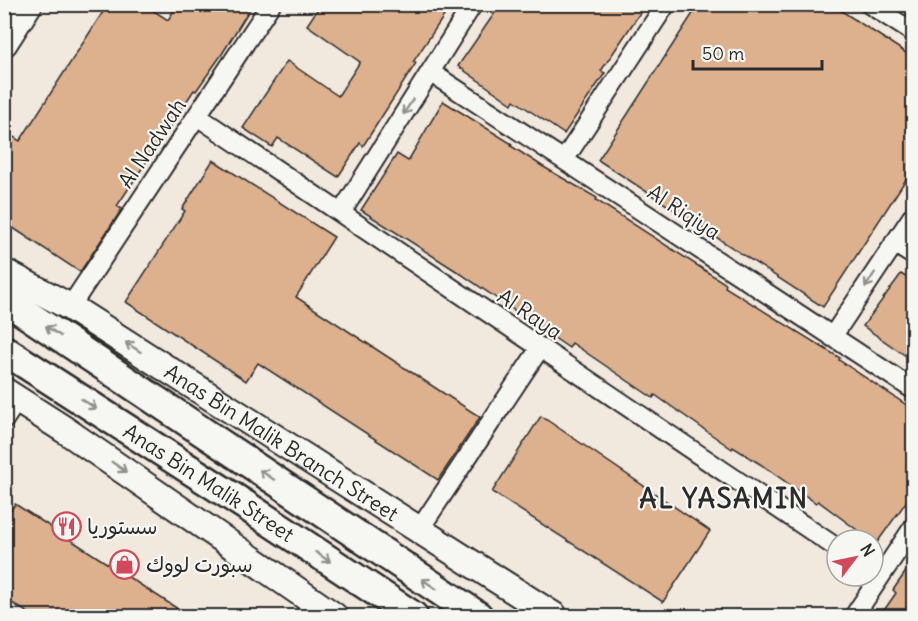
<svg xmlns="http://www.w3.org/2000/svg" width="918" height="621" viewBox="0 0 918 621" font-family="Delius,'Playpen Sans Arabic',sans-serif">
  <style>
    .building { fill: #ddb08e; stroke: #2b2b2b; stroke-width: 1.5 }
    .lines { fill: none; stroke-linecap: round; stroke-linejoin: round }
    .street-casing { stroke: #2b2b2b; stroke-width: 22 }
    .secondary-casing { stroke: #2b2b2b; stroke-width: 30 }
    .primary-casing { stroke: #2b2b2b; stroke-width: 33 }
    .street { stroke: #f6f6f2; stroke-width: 18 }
    .secondary { stroke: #f6f6f2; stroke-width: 26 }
    .primary { stroke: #f6f6f2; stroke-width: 28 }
    .oneway { stroke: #90908e }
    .labels { text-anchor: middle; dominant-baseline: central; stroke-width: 4.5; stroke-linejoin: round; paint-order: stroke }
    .street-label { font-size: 21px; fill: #2b2b2b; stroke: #f6f6f2 }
    .poi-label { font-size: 21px; fill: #2b2b2b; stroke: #f6f6f2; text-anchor: start }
    .district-label { font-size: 27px; font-weight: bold; letter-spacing: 1.5px; fill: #2b2b2b; stroke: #f6f6f2 }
  </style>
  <rect width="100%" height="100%" fill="#f1e8de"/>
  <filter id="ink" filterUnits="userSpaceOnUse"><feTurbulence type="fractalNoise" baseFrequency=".0167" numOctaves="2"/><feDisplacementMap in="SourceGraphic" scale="12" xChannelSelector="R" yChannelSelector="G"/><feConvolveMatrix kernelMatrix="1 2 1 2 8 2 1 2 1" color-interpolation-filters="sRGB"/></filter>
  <g filter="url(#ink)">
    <path class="building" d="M 108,4 L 143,4 L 168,20 L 178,4 L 253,4 L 222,54 L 196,91 L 194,90 L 117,206 L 122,209 L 80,272 L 4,222 L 4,131 L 20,141 Z
      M 321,4 L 452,4 L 413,62 L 416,63 L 363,146 L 360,143 L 338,177 L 278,138 L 272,147 L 243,128 L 287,61 L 338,96 L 360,62 L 307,25 Z
      M 501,4 L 646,4 L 601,71 L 605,73 L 564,134 L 514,100 L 512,104 L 458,66 Z
      M 699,4 L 831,4 L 914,58 L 914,167 L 823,307 L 598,160 Z
      M 443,101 L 512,144 L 511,146 L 542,166 L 597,198 L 596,200 L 726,284 L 725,287 L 840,358 L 839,360 L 914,410 L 914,491 L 876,544 L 818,501 L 816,503 L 760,464 L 733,447 L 732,449 L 655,395 L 653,398 L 572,343 L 569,348 L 461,274 L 361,210 L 397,154 L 408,161 Z
      M 213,160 L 334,237 L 296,297 L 480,417 L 438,480 L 258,363 L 246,381 L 126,302 L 185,211 L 182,209 Z
      M 901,274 L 914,282 L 914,345 L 906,356 L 863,326 Z
      M 541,416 L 710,531 L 663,602 L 492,492 Z
      M 15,504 L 189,616 L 33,616 L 4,598 L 4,520 Z
      M 914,560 L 914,616 L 880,616 L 896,593 L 893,590 Z"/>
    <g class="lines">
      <defs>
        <path id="street" d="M 869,4 L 914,33
          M 430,72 L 914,390
          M 197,116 L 837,548
          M 564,160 L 666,4
          M 341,213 L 473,4
          M 894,243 L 914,256
          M 70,307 L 271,4
          M 832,337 L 914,214
          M 4,420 L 18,399
          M 419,530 L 540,348
          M 854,616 L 914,526"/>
        <g id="secondary">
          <path d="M 4,43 L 29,4"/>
          <path id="s1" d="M 4,272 L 70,307 L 554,616"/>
          <path d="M 4,391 L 65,430 L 334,616"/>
        </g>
        <g id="primary">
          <path d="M 4,299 L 478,616"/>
          <path id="s2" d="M 4,350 L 245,505 L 413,616"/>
        </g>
      </defs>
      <use href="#street" class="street-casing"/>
      <use href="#secondary" class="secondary-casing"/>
      <use href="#primary" class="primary-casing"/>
      <use href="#street" class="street"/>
      <use href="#secondary" class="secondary"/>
      <use href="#primary" class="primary"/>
    </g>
    <defs><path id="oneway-shaft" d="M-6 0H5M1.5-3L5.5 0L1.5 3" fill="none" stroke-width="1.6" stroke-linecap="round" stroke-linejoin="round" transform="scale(1.5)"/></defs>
    <g class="oneway">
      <use href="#oneway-shaft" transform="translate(408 107) rotate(122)"/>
      <use href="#oneway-shaft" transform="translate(870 280) rotate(123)"/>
      <use href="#oneway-shaft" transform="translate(53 331) rotate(-146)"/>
      <use href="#oneway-shaft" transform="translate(133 347) rotate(-147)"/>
      <use href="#oneway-shaft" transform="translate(89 404) rotate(33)"/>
      <use href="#oneway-shaft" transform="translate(119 467) rotate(35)"/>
      <use href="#oneway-shaft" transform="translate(267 475) rotate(-146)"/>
      <use href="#oneway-shaft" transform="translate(323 557) rotate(34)"/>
      <use href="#oneway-shaft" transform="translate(429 584) rotate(-146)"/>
    </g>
  </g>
  <defs>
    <symbol id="restaurant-ring" viewBox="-11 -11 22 22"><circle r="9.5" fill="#f6f6f2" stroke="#d1495b" stroke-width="1.5"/><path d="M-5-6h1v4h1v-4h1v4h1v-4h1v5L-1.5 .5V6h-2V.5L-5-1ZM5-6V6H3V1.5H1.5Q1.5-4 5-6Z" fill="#d1495b"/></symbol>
    <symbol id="shop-ring" viewBox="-11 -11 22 22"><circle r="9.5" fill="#f6f6f2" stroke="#d1495b" stroke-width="1.5"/><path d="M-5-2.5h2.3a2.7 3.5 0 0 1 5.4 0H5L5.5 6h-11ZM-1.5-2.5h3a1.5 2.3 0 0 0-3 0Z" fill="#d1495b"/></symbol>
  </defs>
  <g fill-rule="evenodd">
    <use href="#restaurant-ring" x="50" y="510" width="33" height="33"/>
    <use href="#shop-ring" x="108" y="548" width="33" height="33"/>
  </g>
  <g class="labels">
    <g class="street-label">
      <text transform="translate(152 143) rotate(-56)">Al Nadwah</text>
      <text transform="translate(684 212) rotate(33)">Al Riqiya</text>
      <text transform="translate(530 314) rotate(34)">Al Raya</text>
      <text stroke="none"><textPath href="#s1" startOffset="326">Anas Bin Malik Branch Street</textPath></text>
      <text stroke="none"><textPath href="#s2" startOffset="244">Anas Bin Malik Street</textPath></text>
    </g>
    <g class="poi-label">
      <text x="87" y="526">سستوريا</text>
      <text x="146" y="564">سبورت لووك</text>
    </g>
    <g class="district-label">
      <text x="724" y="498">AL YASAMIN</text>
    </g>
  </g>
  <rect width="918" height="621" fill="none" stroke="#f6f6f2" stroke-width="24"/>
  <rect x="12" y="12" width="894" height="597" fill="none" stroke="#2b2b2b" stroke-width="2" filter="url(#ink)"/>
  <g transform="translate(855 558) rotate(58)"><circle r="28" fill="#f6f6f2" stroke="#a5a5a2" stroke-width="1.5"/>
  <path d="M0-4.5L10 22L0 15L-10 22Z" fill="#d1495b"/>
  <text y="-9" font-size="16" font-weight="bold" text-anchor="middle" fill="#2b2b2b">N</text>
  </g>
  <path d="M693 60v9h129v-9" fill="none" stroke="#2b2b2b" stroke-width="3"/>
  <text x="702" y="60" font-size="18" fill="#2b2b2b" stroke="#f6f6f2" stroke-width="4.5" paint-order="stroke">50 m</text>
</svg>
